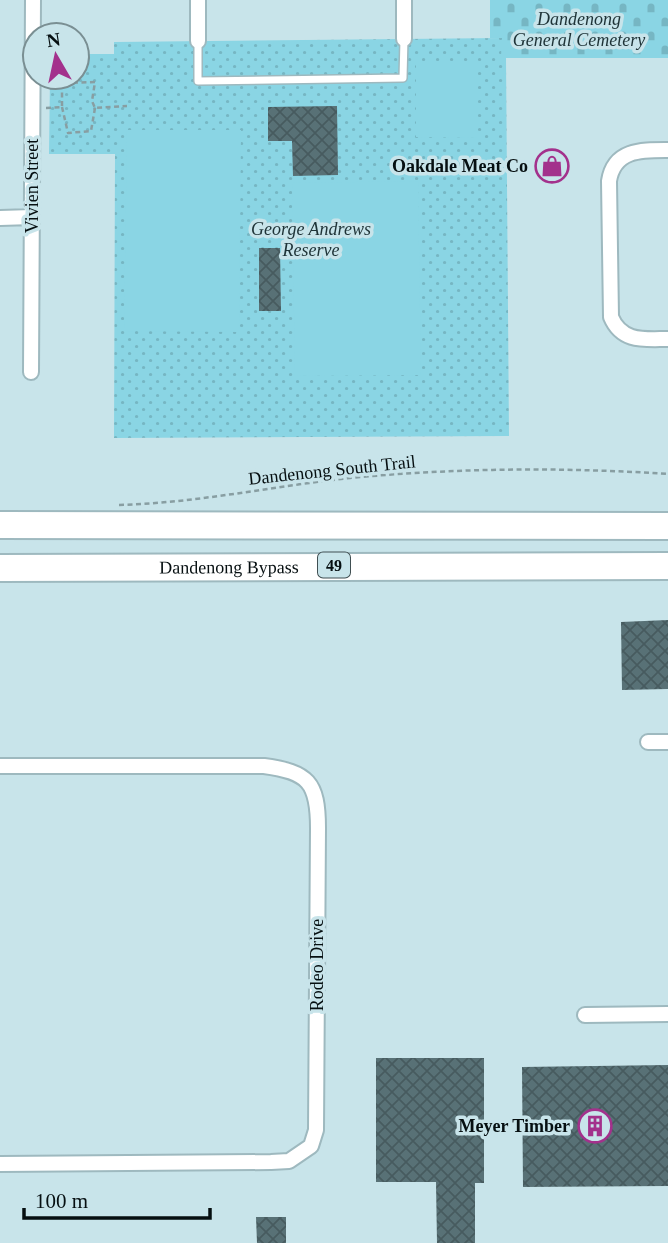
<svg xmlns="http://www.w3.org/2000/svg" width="668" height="1243" viewBox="0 0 668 1243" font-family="'Times New Roman',serif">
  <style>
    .cemetery { fill: url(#cemetery-stones) }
    .park { fill: url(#park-dots) }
    .pitch { fill: #8ad5e4 }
    .building { fill: url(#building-cross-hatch) }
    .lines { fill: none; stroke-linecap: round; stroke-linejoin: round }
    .lane-casing { stroke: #9eb9bf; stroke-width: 10 }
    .street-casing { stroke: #9eb9bf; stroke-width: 18 }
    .highway-casing { stroke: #9eb9bf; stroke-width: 30 }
    .path { stroke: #889ea2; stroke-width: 2.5; stroke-dasharray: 5 3.5; stroke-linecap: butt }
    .lane { stroke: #fff; stroke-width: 7 }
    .street { stroke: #fff; stroke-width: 14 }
    .highway { stroke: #fff; stroke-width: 26 }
    .labels { text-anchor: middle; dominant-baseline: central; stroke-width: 7; stroke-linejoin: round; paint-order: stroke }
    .shield { fill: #c8e4ea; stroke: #404f52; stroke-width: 2 }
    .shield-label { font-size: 16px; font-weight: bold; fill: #060f11 }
    .park-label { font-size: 18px; font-style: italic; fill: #1e3337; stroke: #c8e4ea }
    .poi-label { font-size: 18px; font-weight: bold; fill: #060f11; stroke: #c8e4ea; text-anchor: end }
    .street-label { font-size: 18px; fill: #060f11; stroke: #c8e4ea }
  </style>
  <defs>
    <pattern id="cemetery-stones" width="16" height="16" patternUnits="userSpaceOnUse" patternTransform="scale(1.75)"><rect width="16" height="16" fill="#8ad5e4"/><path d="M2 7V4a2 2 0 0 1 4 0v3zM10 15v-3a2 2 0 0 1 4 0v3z" fill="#76b6c3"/></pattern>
    <pattern id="park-dots" width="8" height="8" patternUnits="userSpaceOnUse" patternTransform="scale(1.75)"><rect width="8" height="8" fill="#8ad5e4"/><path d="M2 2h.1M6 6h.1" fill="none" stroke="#76b6c3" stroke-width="1.8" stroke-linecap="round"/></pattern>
    <pattern id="building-cross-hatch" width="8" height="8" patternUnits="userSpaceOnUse" patternTransform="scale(1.75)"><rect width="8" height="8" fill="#587176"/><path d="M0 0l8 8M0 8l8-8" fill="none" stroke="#475b5f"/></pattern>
  </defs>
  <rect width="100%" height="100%" fill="#c8e4ea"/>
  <path class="cemetery" d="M 490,0 L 668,0 L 668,58 L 501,58 L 501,38 L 490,38 Z"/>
  <path class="park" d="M 502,38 L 501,57 L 506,58 L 509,436 L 114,438 L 115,154 L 49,154 L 50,77 L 77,77 L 77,54 L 114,54 L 114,42 Z"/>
  <path class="pitch" d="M 416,65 L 477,65 L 477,138 L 416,137 Z
    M 127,130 L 241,130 L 239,332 L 124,331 Z
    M 418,181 L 421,375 L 295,376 L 292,183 Z"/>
  <path class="building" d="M 337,106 L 338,175 L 293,176 L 292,141 L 268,141 L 268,107 Z
    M 259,248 L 280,248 L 281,311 L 259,311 Z
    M 668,620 L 668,689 L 622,690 L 621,622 Z
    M 376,1058 L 484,1058 L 484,1183 L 475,1183 L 475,1243 L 437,1243 L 436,1182 L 376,1182 Z
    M 668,1065 L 668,1186 L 523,1187 L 522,1067 Z
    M 256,1217 L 286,1217 L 286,1243 L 257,1243 Z"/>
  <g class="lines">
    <defs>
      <path id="lane" d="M 198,41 L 198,81 L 403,78 L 404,39"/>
      <path id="street" d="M 404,39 L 404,0
        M 198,41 L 198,0
        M 668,150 C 642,150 614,149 609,181 L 611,317 C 622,343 645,339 668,339
        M 0,218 L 32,217
        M 31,372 L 33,0
        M 648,742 L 668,742
        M 0,766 L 264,766 C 308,772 318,782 318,828 L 316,1130 L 311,1146 L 289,1161 L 271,1162 L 0,1164
        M 585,1015 L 668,1014"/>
      <g id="highway">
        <path d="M 0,525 L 668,526"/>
        <path id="s1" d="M 0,568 L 668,566"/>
      </g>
    </defs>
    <use href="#lane" class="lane-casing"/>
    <use href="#street" class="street-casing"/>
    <use href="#highway" class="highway-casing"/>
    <path class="path" d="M 62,107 L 68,133 L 91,131 L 95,108
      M 46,108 L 62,107 L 62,83 L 95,82 L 92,101 L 95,108 L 127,106
      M 119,505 C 197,503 273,486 350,478 C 456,468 562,467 668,474"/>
    <use href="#lane" class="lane"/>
    <use href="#street" class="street"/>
    <use href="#highway" class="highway"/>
  </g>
  <defs>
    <symbol id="shop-ring" viewBox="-11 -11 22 22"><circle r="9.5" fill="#c8e4ea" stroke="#a3318c" stroke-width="1.5"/><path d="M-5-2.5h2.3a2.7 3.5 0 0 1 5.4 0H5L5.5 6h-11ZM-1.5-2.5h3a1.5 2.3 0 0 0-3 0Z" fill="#a3318c"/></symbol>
    <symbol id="building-ring" viewBox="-11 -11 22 22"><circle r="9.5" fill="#c8e4ea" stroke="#a3318c" stroke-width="1.5"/><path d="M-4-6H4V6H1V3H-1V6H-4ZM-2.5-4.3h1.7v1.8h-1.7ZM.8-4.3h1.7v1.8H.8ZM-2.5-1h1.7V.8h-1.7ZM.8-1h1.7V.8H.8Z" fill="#a3318c"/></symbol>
  </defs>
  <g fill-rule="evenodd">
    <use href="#shop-ring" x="533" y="147" width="38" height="38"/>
    <use href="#building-ring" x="576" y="1107" width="38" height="38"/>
  </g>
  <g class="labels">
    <rect class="shield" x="318" y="552.5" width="32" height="25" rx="5"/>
    <g class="shield-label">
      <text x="334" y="565">49</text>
    </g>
    <g class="park-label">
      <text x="579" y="19">Dandenong<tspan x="579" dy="21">General Cemetery</tspan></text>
      <text x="311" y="229">George Andrews<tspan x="311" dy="21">Reserve</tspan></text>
    </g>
    <g class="poi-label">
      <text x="528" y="166">Oakdale Meat Co</text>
      <text x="570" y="1126">Meyer Timber</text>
    </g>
    <g class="street-label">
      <text transform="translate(32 186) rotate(-90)">Vivien Street</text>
      <text transform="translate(332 470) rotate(-6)">Dandenong South Trail</text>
      <text stroke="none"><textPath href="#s1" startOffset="229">Dandenong Bypass</textPath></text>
      <text transform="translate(317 965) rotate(-90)">Rodeo Drive</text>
    </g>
  </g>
  <g transform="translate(56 56) rotate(351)"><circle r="33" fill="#c8e4ea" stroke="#7a8f93" stroke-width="2"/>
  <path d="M0-5L12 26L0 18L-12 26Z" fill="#a3318c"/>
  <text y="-10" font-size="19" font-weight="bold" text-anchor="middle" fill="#060f11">N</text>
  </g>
  <path d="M24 1208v10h186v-10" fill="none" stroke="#060f11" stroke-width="3.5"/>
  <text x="35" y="1208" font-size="21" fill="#060f11" stroke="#c8e4ea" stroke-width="5" paint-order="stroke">100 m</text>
</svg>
